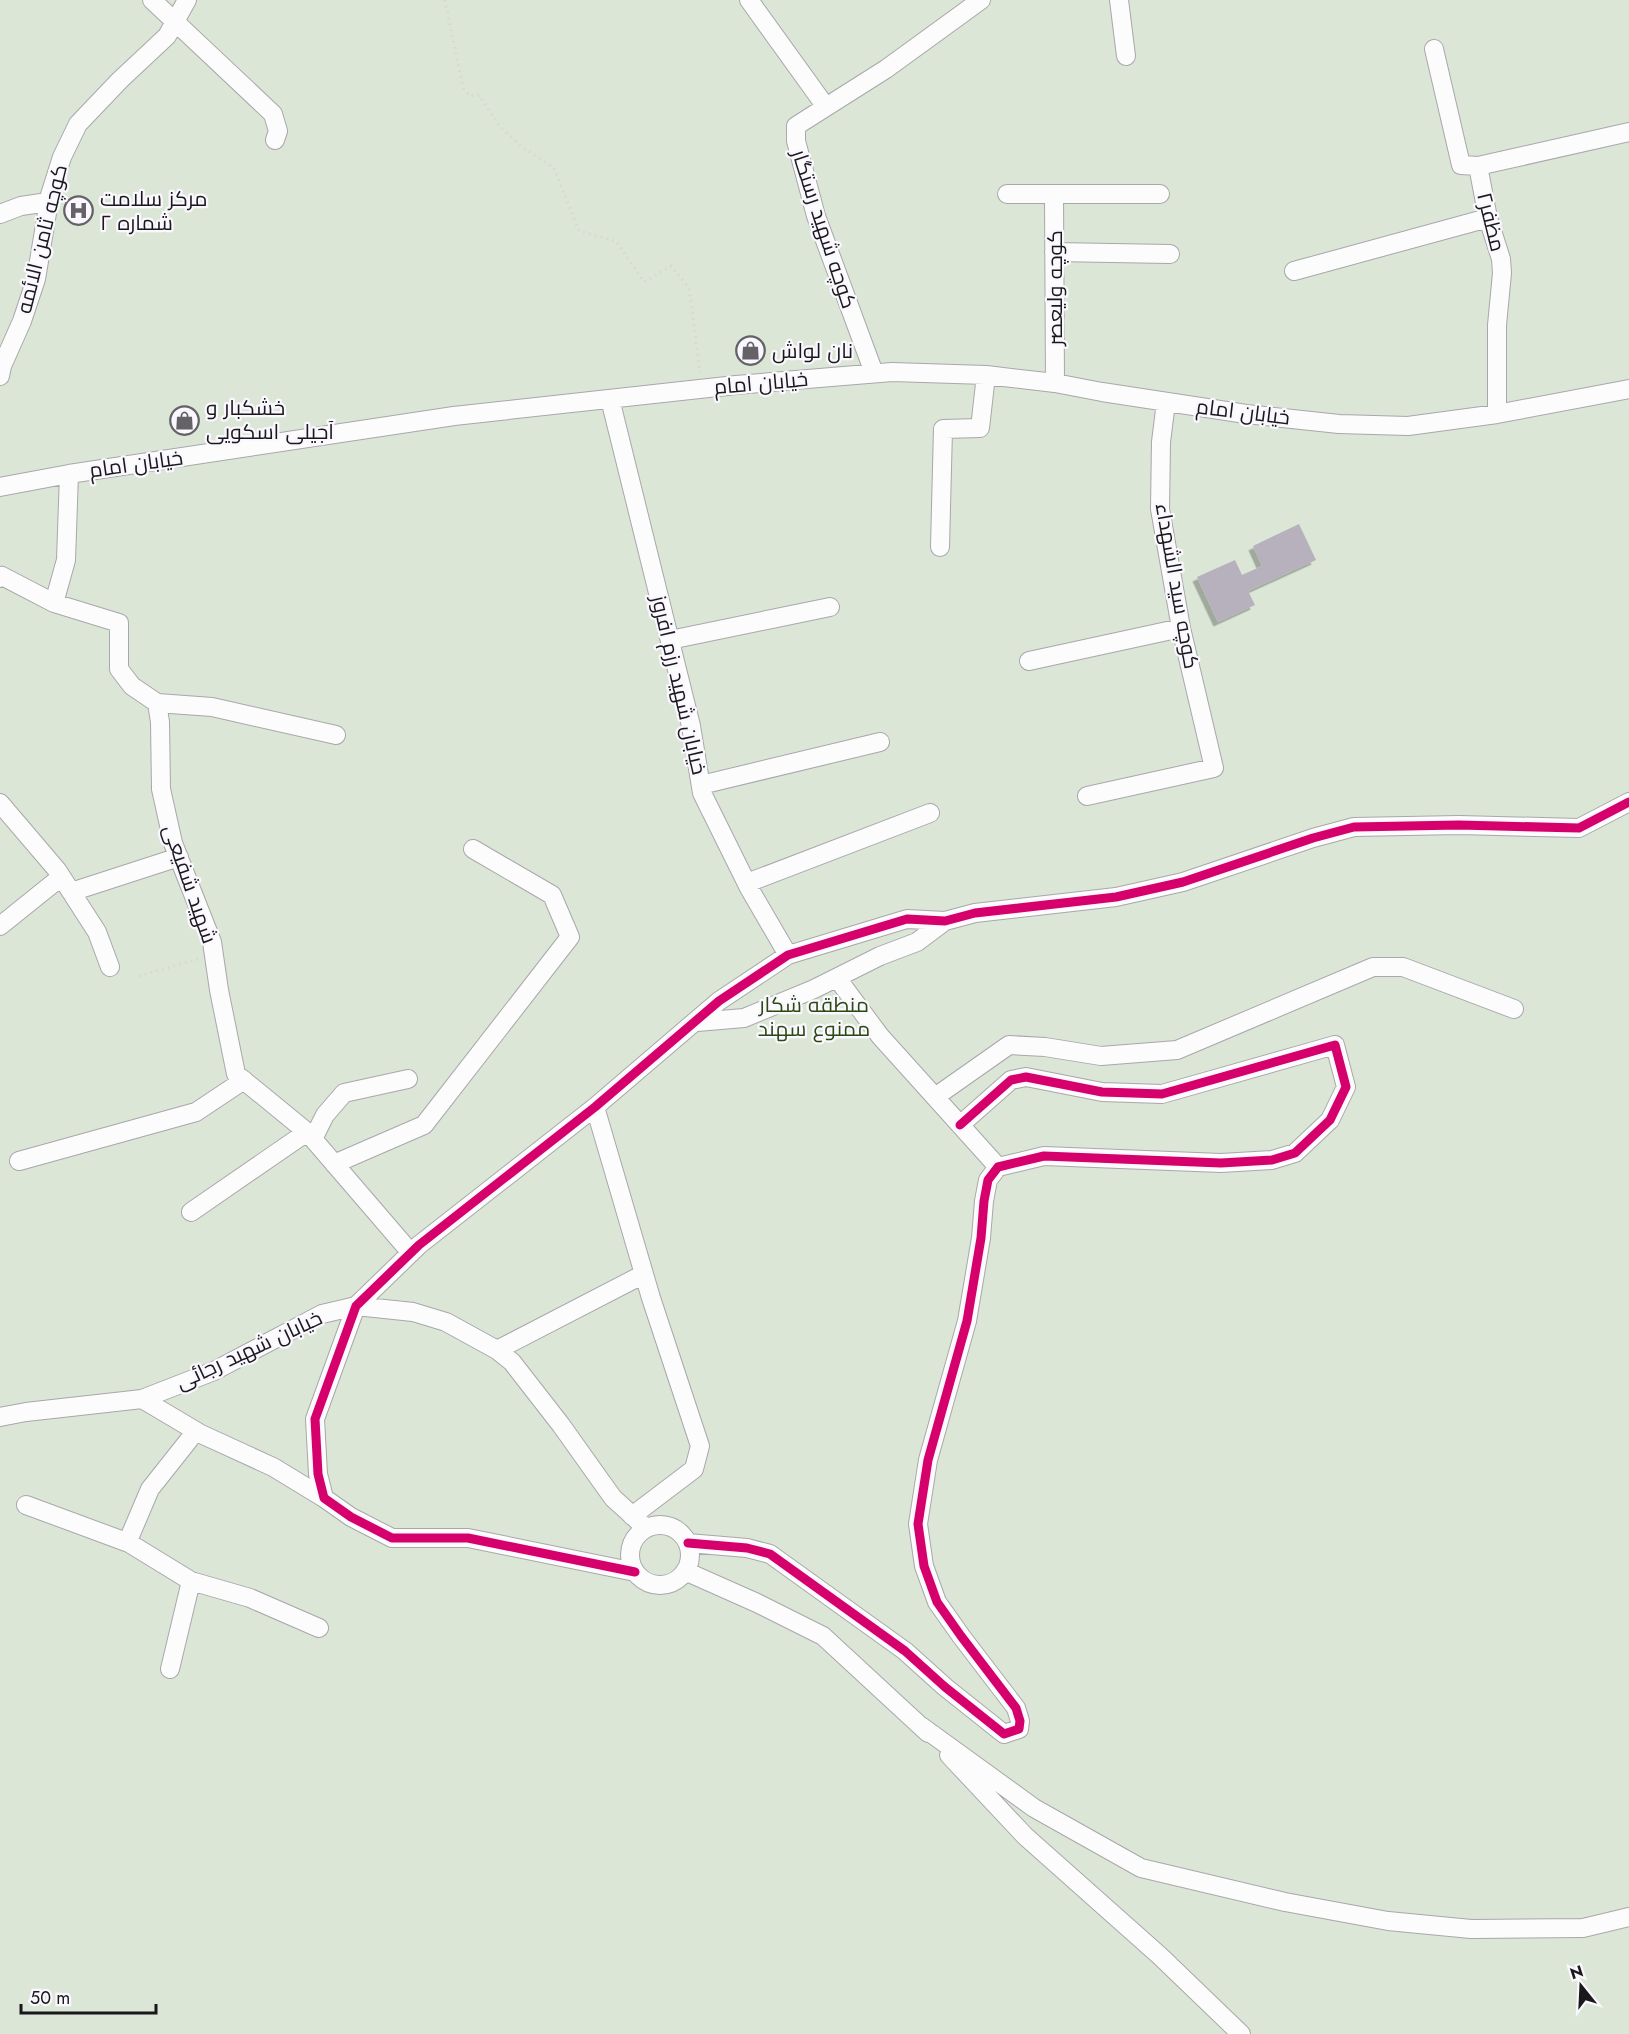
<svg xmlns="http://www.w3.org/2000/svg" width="1629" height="2034" viewBox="0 0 1629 2034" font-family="Jost,Cairo,sans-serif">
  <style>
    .green { fill: #dbe6d6 }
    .building { fill: #b6b1bc; filter: url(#shadow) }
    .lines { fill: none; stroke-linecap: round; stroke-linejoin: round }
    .minor-casing { stroke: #a9a7ab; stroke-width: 20 }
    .path { stroke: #d7d7d7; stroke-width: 3; stroke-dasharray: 1.5 4.5; stroke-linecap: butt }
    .minor { stroke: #fcfcfd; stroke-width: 18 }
    .cycleway-casing { stroke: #faf7fe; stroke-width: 13 }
    .cycleway { stroke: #d6006c; stroke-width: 9 }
    .labels { text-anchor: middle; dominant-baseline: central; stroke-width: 4.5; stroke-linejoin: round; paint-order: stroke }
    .poi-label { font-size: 21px; fill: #19181b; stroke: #faf7fe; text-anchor: start }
    .street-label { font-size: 21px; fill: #19181b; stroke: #faf7fe }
    .park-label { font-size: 21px; fill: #294a11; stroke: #faf7fe }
  </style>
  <defs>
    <filter id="shadow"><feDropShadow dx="-4.5" dy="4.5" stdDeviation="0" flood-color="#0004"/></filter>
  </defs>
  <rect width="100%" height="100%" fill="#eeecf0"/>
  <path class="green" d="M 0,0 L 1629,0 L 1629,2034 L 0,2034 Z"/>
  <path class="building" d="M 1299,524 L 1316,560 L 1248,591 L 1255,605 L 1218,622 L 1197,577 L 1235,560 L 1242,575 L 1262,566 L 1253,546 Z"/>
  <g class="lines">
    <defs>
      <path id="minor" d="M 152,0 L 273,114 L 278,131 L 275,140
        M 749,0 L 826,107
        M 1119,0 L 1126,56
        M 1434,49 L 1461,165 L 1478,166 L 1488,218 L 1501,259 L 1502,273 L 1497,325 L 1497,414
        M 1478,166 L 1629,132
        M 1007,194 L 1160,194
        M 1054,194 L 1055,383
        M 0,214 L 21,206 L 48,202
        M 1054,252 L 1170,254
        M 1294,271 L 1488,218
        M 874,373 L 816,216 L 796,141 L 796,126 L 886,69 L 981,0
        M 0,376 L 2,366 L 22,321 L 36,279 L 50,195 L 62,157 L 78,124 L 120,80 L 167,36 L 187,0
        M 610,399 L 691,726 L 702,793 L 749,888 L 788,955
        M 69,474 L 66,560 L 54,603 L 119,623 L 119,669 L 132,686 L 157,703 L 160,722 L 161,789 L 173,843 L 212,942 L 219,990 L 236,1074 L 307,1132 L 411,1253
        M 0,487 L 69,474 L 454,416 L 736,385 L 892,372 L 986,375 L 1055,383 L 1102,392 L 1246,414 L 1339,424 L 1408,426 L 1497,414 L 1629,389
        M 940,547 L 943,429 L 980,428 L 986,375
        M 0,578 L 2,576 L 54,603
        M 670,640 L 830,607
        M 1029,661 L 1181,628
        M 157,703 L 212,707 L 336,735
        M 701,785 L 880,742
        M 1087,796 L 1214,768 L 1181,628 L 1160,509 L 1161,442 L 1166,402
        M 0,803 L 57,870 L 97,932 L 110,967
        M 747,883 L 930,813
        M 71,892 L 179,857
        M 0,926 L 61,877
        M 837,978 L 880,1036 L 998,1167
        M 697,1022 L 744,1018 L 814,989 L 880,956 L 917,942 L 945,921
        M 935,1097 L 1009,1045 L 1045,1047 L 1101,1056 L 1177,1050 L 1373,967 L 1403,967 L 1514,1009
        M 595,1107 L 651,1298 L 700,1446 L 694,1469 L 632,1516
        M 313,1139 L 325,1115 L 344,1093 L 408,1079
        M 19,1161 L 196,1112 L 244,1080
        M 334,1164 L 424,1125 L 570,937 L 552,895 L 473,849
        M 191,1212 L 307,1132
        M 497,1350 L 644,1274
        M 142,1399 L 201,1434 L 273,1467 L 324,1498
        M 0,1417 L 26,1412 L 142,1399 L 214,1371 L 322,1314 L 356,1306 L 413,1312 L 446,1322 L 497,1350 L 512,1362 L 561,1425 L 613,1498 L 646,1528
        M 26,1505 L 129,1543
        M630 1555a30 30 0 1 1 60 0a30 30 0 1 1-60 0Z
        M 688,1543 L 747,1548 L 770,1554 L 905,1651 L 945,1687 L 1004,1734 L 1019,1729 L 1020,1721 L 1016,1708 L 961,1636 L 937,1602 L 924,1566 L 918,1524 L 928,1460 L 967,1321 L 981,1238 L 984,1201 L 988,1180 L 998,1167 L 1044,1156 L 1221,1163 L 1272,1160 L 1295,1153 L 1330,1120 L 1346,1087 L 1335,1045 L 1162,1094 L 1102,1092 L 1026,1077 L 1011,1080 L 960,1125
        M 685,1571 L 757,1603 L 823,1636 L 928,1733
        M 635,1572 L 468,1538 L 392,1538 L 351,1517 L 324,1498 L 318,1474 L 315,1419 L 356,1306 L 419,1245 L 595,1107 L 719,1001 L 788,955 L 907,919 L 945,921 L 975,913 L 1116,897 L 1183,882 L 1313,838 L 1354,827 L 1459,825 L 1579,828 L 1629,802
        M 191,1581 L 250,1598 L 319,1628
        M 170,1669 L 191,1581 L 129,1543 L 130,1536 L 150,1489 L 196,1431
        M 921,1726 L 1034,1808 L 1141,1868 L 1285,1902 L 1388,1921 L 1471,1929 L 1583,1928 L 1629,1917
        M 949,1755 L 1025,1836 L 1160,1956 L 1241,2034"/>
    </defs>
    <use href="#minor" class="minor-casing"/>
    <path class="path" d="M 445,0 L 463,88 L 470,96 L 479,95 L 500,127 L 521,146 L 554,168 L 579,231 L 616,241 L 644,282 L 671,266 L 689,288 L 700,373
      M 139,976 L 198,959"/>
    <use href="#minor" class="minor"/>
    <defs>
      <path id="cycleway" d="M 688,1543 L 747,1548 L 770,1554 L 905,1651 L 945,1687 L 1004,1734 L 1019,1729 L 1020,1721 L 1016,1708 L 961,1636 L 937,1602 L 924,1566 L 918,1524 L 928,1460 L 967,1321 L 981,1238 L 984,1201 L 988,1180 L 998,1167 L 1044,1156 L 1221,1163 L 1272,1160 L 1295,1153 L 1330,1120 L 1346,1087 L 1335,1045 L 1162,1094 L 1102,1092 L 1026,1077 L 1011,1080 L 960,1125
        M 635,1572 L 468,1538 L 392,1538 L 351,1517 L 324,1498 L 318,1474 L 315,1419 L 356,1306 L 419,1245 L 595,1107 L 719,1001 L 788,955 L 907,919 L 945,921 L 975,913 L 1116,897 L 1183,882 L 1313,838 L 1354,827 L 1459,825 L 1579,828 L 1629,802"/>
    </defs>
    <use href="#cycleway" class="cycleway-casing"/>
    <use href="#cycleway" class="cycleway"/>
  </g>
  <defs>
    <symbol id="hospital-ring" viewBox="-11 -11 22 22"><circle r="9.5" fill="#faf7fe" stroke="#646266" stroke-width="1.5"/><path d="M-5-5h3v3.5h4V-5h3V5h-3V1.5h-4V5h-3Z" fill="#646266"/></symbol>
    <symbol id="shop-ring" viewBox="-11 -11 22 22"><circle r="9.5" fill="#faf7fe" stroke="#646266" stroke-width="1.5"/><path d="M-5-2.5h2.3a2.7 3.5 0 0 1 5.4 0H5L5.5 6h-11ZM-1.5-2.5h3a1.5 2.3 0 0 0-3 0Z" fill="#646266"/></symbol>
  </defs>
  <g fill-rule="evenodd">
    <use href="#hospital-ring" x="62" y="194" width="33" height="33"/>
    <use href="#shop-ring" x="734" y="334" width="33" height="33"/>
    <use href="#shop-ring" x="168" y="404" width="33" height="33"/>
  </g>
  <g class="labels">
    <g class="poi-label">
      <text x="100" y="199">مرکز سلامت<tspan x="100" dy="24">شماره ۲</tspan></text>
      <text x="772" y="351">نان لواش</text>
      <text x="206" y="408">خشکبار و<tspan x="206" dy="24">آجیلی اسکویی</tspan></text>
    </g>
    <g class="street-label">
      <text transform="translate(1491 222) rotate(76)">مظفر۲</text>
      <text transform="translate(824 229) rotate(72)">کوچه شهید رستگار</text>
      <text transform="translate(42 239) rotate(-76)">کوچه ثامن الائمه</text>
      <text transform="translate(1055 288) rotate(-90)">کوچه ولیعصر</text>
      <text transform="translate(761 383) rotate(-5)">خیابان امام</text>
      <text transform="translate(1243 412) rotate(7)">خیابان امام</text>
      <text transform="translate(136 464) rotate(-8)">خیابان امام</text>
      <text transform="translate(1177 586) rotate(80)">کوچه سید الشهداء</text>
      <text transform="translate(679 685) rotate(77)">خیابان شهید رزم افروز</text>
      <text transform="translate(190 884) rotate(71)">شهید شفیعی</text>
      <text transform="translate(249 1350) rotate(-25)">خیابان شهید رجائی</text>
    </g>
    <g class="park-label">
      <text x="814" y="1005">منطقه شکار<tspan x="814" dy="24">ممنوع سهند</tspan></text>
    </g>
  </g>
  <g transform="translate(1581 1986) rotate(342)" stroke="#faf7fe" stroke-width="4.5" paint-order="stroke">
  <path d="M0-4.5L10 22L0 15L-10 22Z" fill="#19181b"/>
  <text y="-9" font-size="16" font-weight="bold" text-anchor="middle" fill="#19181b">N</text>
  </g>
  <path d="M21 2004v9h135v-9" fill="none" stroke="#19181b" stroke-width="3"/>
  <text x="30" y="2004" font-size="18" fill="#19181b" stroke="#faf7fe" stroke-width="4.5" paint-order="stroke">50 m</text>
</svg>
